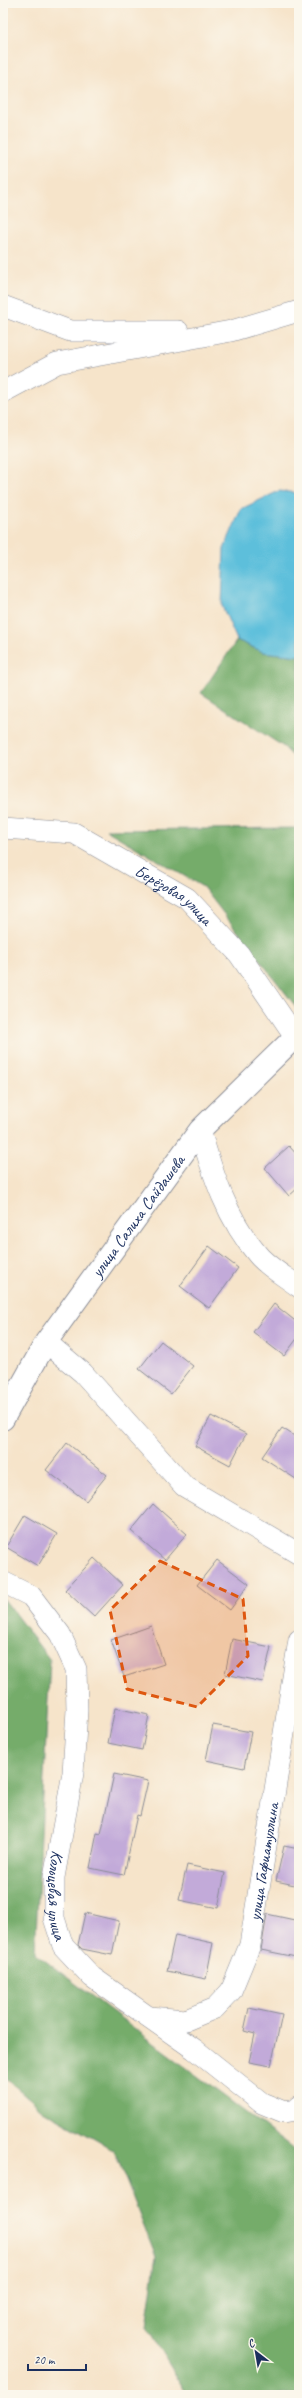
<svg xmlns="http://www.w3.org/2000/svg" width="302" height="2398" viewBox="0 0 302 2398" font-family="Caveat,sans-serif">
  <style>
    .forest { fill: #74ac6b; stroke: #486e64 }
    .water { fill: #5dbfdb; stroke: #3c779c }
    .building { fill: #c2aad9 }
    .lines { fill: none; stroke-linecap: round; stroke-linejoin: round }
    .street-casing { stroke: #888a94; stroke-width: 22 }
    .secondary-casing { stroke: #888a94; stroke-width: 24 }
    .street { stroke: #fff; stroke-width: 21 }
    .secondary { stroke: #fff; stroke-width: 22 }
    .marked { fill: #de5710; fill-opacity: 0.2; stroke: #de5710; stroke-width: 3; stroke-dasharray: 8 5; stroke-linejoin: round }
    .labels { text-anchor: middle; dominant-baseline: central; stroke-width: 3; stroke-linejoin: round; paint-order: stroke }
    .street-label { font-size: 17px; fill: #1b2f5e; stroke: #fbf7ec }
  </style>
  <rect width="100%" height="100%" fill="#fbf7ec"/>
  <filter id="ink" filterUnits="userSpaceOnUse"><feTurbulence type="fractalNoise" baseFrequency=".025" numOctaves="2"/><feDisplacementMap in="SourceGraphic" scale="8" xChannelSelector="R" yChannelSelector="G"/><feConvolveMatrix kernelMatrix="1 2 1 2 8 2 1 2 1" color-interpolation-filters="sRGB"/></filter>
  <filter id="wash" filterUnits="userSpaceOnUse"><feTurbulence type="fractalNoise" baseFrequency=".012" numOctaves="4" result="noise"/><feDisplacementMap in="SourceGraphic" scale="16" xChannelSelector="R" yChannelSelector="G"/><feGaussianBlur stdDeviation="0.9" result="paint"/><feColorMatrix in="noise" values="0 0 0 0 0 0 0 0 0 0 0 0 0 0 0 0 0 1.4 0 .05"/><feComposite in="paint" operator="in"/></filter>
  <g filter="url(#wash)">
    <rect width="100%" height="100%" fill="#f6e4ca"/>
    <path class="forest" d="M 237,640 L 263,652 L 299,656 L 299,763 L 284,747 L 201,693 Z
      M 299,828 L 299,1006 L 297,1008 L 203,887 L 106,830 Z
      M 3,1598 L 50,1660 L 35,1953 L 299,2153 L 299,2395 L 188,2395 L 146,2327 L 156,2256 L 114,2150 L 43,2110 L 3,2076 Z"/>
    <path class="water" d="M 279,491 L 299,493 L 299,656 L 263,652 L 237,640 L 222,606 L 224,549 L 241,509 Z"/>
    <g id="blocks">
      <path class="building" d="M 289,1146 L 299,1157 L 299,1187 L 289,1196 L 265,1168 Z
        M 209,1246 L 238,1268 L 209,1308 L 180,1286 Z
        M 274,1304 L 299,1324 L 299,1336 L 284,1356 L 253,1332 Z
        M 161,1341 L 193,1366 L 171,1394 L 139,1369 Z
        M 211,1416 L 246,1434 L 230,1465 L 195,1446 Z
        M 282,1428 L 299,1439 L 299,1481 L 262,1457 Z
        M 67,1443 L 107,1475 L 86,1501 L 46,1470 Z
        M 153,1504 L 187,1534 L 165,1560 L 131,1531 Z
        M 25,1515 L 57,1534 L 38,1566 L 6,1547 Z
        M 94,1558 L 123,1585 L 94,1617 L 65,1590 Z
        M 217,1560 L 249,1584 L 230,1610 L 197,1585 Z
        M 151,1626 L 164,1664 L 124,1677 L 111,1640 Z
        M 232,1639 L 271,1647 L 263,1682 L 225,1674 Z
        M 115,1708 L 149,1715 L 142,1750 L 108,1743 Z
        M 213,1725 L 251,1732 L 244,1768 L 206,1760 Z
        M 114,1774 L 148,1781 L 140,1816 L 137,1815 L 124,1875 L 90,1868 L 97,1833 L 101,1834 Z
        M 284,1846 L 299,1849 L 299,1886 L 276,1881 Z
        M 187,1865 L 225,1873 L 218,1908 L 179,1900 Z
        M 85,1913 L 119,1921 L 112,1955 L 82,1949 L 78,1945 Z
        M 267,1914 L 299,1921 L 299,1942 L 296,1957 L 261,1950 Z
        M 175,1935 L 213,1943 L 206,1979 L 167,1971 Z
        M 249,2008 L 282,2015 L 271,2066 L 249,2062 L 255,2034 L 244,2031 Z"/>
    </g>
  </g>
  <g filter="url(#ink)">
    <use href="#blocks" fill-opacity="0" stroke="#888a94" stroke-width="1"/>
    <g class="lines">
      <defs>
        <g id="street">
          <path d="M 3,306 L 70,331 L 178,331"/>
          <path d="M 3,392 L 57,363 L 231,331 L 299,311"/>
          <path id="s1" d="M 3,828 L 74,833 L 187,898 L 239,954 L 295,1036"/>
          <path d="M 200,1130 C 213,1175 227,1219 258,1255 C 268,1267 286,1277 299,1287"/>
          <path d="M 46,1342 L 83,1373 L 184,1486 L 299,1554"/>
          <path id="s2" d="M 3,1582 L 31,1596 L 60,1634 L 76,1669 L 77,1710 L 73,1773 L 54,1877 L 54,1918 L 63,1946 L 92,1977 L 194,2049 L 262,2103 L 284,2112 L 295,2110 L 299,2106"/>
          <path id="s3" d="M 149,2017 L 186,2020 L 215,2008 L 231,1991 L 250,1945 L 299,1640"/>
        </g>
        <g id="secondary">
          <path id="s4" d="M 3,1419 L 46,1342 L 200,1130 L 299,1033"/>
        </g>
      </defs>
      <use href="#street" class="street-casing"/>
      <use href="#secondary" class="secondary-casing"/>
      <use href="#street" class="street"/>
      <use href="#secondary" class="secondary"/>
    </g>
  </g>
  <path class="marked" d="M 160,1561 L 243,1599 L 248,1656 L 197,1707 L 127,1689 L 110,1610 Z"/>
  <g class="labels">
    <g class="street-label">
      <text stroke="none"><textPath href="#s1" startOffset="189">Берёзовая улица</textPath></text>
      <text stroke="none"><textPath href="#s4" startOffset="244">улица Салиха Сайдашева</textPath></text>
      <text stroke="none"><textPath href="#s3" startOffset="226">улица Гафиатуллина</textPath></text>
      <text stroke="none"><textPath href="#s2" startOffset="346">Кольцевая улица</textPath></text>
    </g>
  </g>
  <rect width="302" height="2398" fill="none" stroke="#fbf7ec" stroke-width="16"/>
  <g transform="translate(256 2352) rotate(329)" stroke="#fbf7ec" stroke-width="3" paint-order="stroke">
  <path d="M0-3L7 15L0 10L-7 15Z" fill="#1b2f5e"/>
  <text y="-6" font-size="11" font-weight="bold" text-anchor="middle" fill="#1b2f5e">С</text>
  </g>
  <path d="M28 2364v6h58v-6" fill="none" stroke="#1b2f5e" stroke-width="2"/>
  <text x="34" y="2364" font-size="12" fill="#1b2f5e" stroke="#fbf7ec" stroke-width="3" paint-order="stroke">20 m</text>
</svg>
